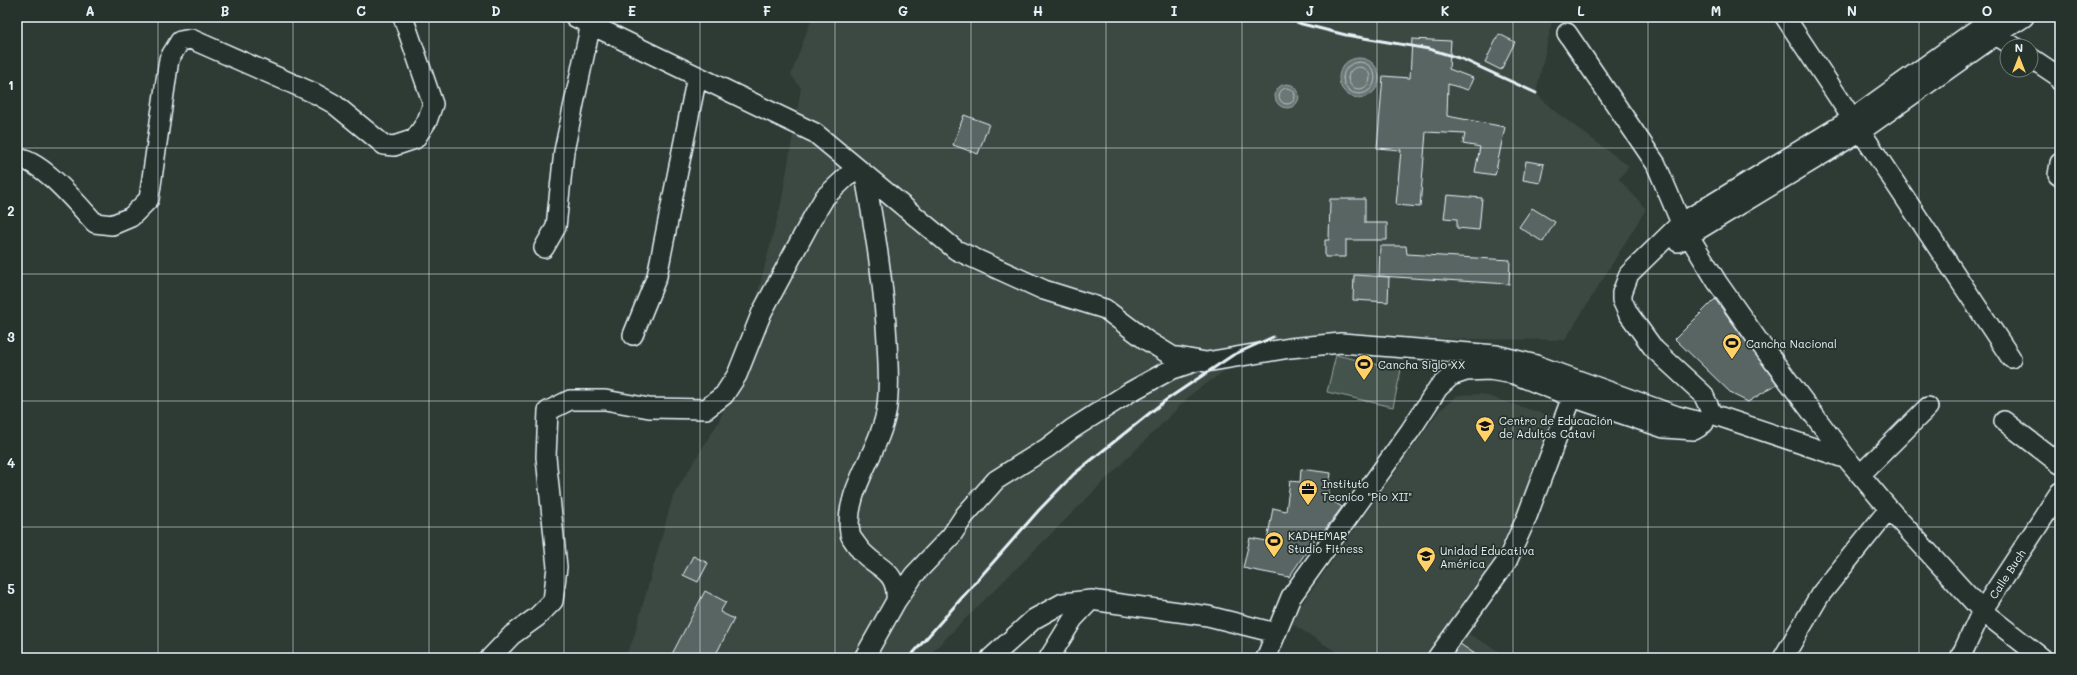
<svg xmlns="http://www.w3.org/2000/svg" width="2077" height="675" viewBox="0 0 2077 675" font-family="Mali,sans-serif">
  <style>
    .built { fill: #3b4843 }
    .green { fill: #45524e; stroke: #96a2a3 }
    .water { fill: #6b7775; stroke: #9da8a9 }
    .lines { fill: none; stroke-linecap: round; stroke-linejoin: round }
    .shore { stroke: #b6c0c4; stroke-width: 1 }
    .building { fill: #596563; stroke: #e8f1f8 }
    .street-casing { stroke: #e8f1f8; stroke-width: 22 }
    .street { stroke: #26332d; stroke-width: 19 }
    .rail { stroke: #e8f1f8; stroke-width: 3 }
    .grid { fill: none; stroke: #e8f1f8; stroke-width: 1; stroke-opacity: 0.55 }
    .labels { text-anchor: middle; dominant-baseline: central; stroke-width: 3.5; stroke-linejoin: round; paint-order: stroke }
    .poi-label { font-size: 11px; fill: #e8f1f8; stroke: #26332d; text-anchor: start }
    .street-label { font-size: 11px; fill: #e8f1f8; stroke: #26332d }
    .neatline { fill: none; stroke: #e8f1f8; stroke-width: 1.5 }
    .grid-label { font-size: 13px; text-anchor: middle; font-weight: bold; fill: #e8f1f8 }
  </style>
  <rect width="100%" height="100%" fill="#2e3b35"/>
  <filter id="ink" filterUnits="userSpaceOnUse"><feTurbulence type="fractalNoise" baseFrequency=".025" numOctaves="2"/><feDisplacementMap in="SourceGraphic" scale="8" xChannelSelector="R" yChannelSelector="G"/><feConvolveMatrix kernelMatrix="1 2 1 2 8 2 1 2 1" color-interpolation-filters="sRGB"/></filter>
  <g filter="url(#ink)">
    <path class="built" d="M 812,17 L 1553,17 L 1536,93 L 1553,110 L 1629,166 L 1619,179 L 1646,209 L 1565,340 L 1287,337 L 1285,342 L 1238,362 L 1194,392 L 926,658 L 624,658 L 633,640 L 673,496 L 719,421 L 743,360 L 753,311 L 781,204 L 801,88 L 791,75 Z
      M 1481,394 L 1557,418 L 1520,512 L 1467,605 L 1431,658 L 1346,658 L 1289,622 L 1439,411 L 1458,395 Z
      M 1458,628 L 1511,658 L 1442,658 Z"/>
    <path class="green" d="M 1336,355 L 1401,370 L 1393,407 L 1327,392 Z"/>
    <path class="water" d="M1339 78a20 20 0 1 1 40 0a20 20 0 1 1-40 0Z
      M1275 96a12 12 0 1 1 24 0a12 12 0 1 1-24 0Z"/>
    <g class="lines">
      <path class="shore" d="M1343 78a16 16 0 1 1 32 0a16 16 0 1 1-32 0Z
        M1348 78a11 11 0 1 1 22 0a11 11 0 1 1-22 0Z
        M1279 96a8 8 0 1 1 16 0a8 8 0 1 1-16 0Z"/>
    </g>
    <path class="building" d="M 1499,34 L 1515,42 L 1501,70 L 1485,62 Z
      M 1412,39 L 1451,41 L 1449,69 L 1473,78 L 1468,90 L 1448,84 L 1447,116 L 1505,127 L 1495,175 L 1475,172 L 1480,147 L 1463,144 L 1465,134 L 1426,132 L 1420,207 L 1396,205 L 1401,150 L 1377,148 L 1383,76 L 1410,78 Z
      M 964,115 L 989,124 L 978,154 L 953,145 Z
      M 1526,161 L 1544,164 L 1540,183 L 1523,180 Z
      M 1447,195 L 1482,198 L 1479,230 L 1457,228 L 1457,219 L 1444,218 Z
      M 1330,199 L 1365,199 L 1365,223 L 1387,223 L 1387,240 L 1346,240 L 1346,257 L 1325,257 L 1325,240 L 1329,240 Z
      M 1532,208 L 1555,222 L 1543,242 L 1519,227 Z
      M 1380,246 L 1406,246 L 1407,254 L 1510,260 L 1509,284 L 1379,276 Z
      M 1354,275 L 1389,277 L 1388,302 L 1353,300 Z
      M 1715,299 L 1777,384 L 1748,402 L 1732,394 L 1675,339 Z
      M 1301,469 L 1331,473 L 1328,498 L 1342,507 L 1320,536 L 1317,536 L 1289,577 L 1243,568 L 1250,538 L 1267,541 L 1273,508 L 1286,511 L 1290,481 L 1300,482 Z
      M 693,556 L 708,563 L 698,582 L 683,575 Z
      M 705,591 L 726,602 L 720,612 L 734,619 L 714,658 L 670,658 Z
      M 1460,644 L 1481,658 L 1451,658 Z"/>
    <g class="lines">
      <defs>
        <path id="street" d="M 575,17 L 815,133 L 956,250 L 1044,290 L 1105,309 L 1146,340 L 1172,356 L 1206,362 L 1290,348 L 1341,343 L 1496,355 L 1536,365 L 1677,416 L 1704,423
          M 1785,17 L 2011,358
          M 1994,17 L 1853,118 L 1681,223 L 1629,274 L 1622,293 L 1622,300 L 1628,313 L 1654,349 L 1703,394 L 1712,414 L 1847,459 L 1889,509 L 1982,611 L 2042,658
          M 1990,26 L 1996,35 L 2013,46
          M 1567,33 L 1656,164 L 1681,223 L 1717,282 L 1762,346 L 1847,459
          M 2031,58 L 2058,76 L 2060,81
          M 17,158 C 43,161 77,204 95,223 L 112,225 L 131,217 L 149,199 L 169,59 L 180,41 L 191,39 L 316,94 L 334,104 L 384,145 L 394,146 L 415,139 L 427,121 L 433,104 L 403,17
          M 2058,175 L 2060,163
          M 865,176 C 875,231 884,285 887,341 C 888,365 890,389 886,413 C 879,452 843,493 850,533 C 850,537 854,541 856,544 C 871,569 899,566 896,601
          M 1678,242 L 1861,131 L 1996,35 L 2024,17
          M 544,248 L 556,227 L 564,151 L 591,23
          M 633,335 L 657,276 L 697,76
          M 2004,421 L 2060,464
          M 1861,474 L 1928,407
          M 490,658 L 512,635 L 537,617 L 553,601 L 557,567 L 546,457 L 548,411 L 570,400 L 605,400 L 649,408 L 706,409 L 724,395 L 737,375 L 762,312 L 813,217 L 825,197 L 856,168
          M 864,658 L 896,601 L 914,575 L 951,536 L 965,515 L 996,480 L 1047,448 L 1072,429 L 1130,392 L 1170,370 L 1197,361
          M 991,658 L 1034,619 L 1063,603 L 1091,600 L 1208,616 L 1276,633
          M 1049,658 L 1073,619 L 1091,600
          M 1266,658 L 1291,597 L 1410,431 L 1438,388 L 1451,376 L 1466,371 L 1489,370 L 1514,374 L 1572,397 L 1664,428 L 1694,430 L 1699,427
          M 1437,658 L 1507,561 L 1526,519 L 1572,397
          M 1783,658 L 1820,595 L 1889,509
          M 1960,658 L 1982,611 L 2060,492"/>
      </defs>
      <use href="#street" class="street-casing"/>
      <use href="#street" class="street"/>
      <path class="rail" d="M 1284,17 L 1302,24 L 1346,35 L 1429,49 L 1462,59 L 1536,93
        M 909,658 L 1039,510 L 1074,474 L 1166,400 L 1233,355 L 1273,337"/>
    </g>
  </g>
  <path class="grid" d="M 158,17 L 158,658M 293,17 L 293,658M 429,17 L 429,658M 564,17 L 564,658M 700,17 L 700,658M 835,17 L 835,658M 971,17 L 971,658M 1106,17 L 1106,658M 1242,17 L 1242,658M 1377,17 L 1377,658M 1513,17 L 1513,658M 1648,17 L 1648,658M 1784,17 L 1784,658M 1919,17 L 1919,658M 17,148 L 2060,148M 17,274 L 2060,274M 17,401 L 2060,401M 17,527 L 2060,527"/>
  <defs>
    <symbol id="stadium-pin" viewBox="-11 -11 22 30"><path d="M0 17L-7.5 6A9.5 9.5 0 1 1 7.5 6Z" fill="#ffd166" stroke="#26332d"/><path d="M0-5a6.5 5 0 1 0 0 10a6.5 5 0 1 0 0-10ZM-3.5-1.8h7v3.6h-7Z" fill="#111"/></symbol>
    <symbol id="school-pin" viewBox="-11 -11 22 30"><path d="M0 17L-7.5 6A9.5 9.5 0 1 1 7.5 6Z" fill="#ffd166" stroke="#26332d"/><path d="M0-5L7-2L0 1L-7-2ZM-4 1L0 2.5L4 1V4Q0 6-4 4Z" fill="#111"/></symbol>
    <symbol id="office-pin" viewBox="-11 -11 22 30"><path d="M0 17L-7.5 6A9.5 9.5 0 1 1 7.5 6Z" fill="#ffd166" stroke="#26332d"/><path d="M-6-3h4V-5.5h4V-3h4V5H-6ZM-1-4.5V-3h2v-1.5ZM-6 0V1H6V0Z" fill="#111"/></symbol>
  </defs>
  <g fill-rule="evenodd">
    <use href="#stadium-pin" x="1721" y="332" width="22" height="30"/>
    <use href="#stadium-pin" x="1353" y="353" width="22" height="30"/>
    <use href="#school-pin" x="1474" y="415" width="22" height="30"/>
    <use href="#office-pin" x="1297" y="478" width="22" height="30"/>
    <use href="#stadium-pin" x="1263" y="530" width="22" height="30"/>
    <use href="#school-pin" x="1415" y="545" width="22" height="30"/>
  </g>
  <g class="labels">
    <g class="poi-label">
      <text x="1746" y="343">Cancha Nacional</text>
      <text x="1378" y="364">Cancha Siglo XX</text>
      <text x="1499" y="420">Centro de Educación<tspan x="1499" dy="13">de Adultos Catavi</tspan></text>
      <text x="1322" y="483">Instituto<tspan x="1322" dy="13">Tecnico "Pio XII"</tspan></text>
      <text x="1288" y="535">KADHEMAR<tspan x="1288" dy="13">Studio Fitness</tspan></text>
      <text x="1440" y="550">Unidad Educativa<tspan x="1440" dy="13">América</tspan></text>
    </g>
    <g class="street-label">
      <text transform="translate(2007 574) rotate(-57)">Calle Buch</text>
    </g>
  </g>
  <rect width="2077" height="675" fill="none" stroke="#26332d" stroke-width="44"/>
  <g transform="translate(2019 58)"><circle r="19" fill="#26332d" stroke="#747f7e"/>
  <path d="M0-3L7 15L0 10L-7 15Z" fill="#ffd166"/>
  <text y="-6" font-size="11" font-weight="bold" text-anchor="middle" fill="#e8f1f8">N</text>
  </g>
  <rect x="22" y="22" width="2033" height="631" class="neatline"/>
  <g class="grid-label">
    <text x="90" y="16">A</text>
    <text x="225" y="16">B</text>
    <text x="361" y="16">C</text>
    <text x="496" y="16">D</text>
    <text x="632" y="16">E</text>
    <text x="767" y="16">F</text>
    <text x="903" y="16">G</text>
    <text x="1038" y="16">H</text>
    <text x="1174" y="16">I</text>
    <text x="1310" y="16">J</text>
    <text x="1445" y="16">K</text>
    <text x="1581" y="16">L</text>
    <text x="1716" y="16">M</text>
    <text x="1852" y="16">N</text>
    <text x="1987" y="16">O</text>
    <text x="11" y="90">1</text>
    <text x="11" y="216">2</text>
    <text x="11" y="342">3</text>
    <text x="11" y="468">4</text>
    <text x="11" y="594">5</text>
  </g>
</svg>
